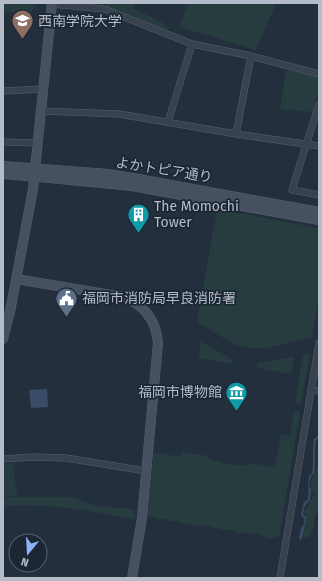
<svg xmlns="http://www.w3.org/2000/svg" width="322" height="581" viewBox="0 0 322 581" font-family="'Fira Sans','Noto Sans JP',sans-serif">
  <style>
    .green { fill: #263c3f }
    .water { fill: #394c67 }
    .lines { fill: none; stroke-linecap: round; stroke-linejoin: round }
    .street-casing { stroke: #565f6c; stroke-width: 7 }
    .secondary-casing { stroke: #565f6c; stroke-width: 10 }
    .street { stroke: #38414e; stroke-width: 6 }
    .secondary { stroke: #465061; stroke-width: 9 }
    .labels { text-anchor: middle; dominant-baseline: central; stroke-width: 3.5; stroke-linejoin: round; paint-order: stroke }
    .poi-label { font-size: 14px; fill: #b4bcc9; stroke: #1d2633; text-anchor: start }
    .street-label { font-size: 14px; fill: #b4bcc9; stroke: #1d2633 }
  </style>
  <rect width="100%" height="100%" fill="#242f3e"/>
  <path class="green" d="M 3,3 L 38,3 L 31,12 L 3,12 Z
    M 107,3 L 134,3 L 133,8 L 162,22 L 169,28 L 167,32 L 105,8 Z
    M 188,3 L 204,3 L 209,5 L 210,3 L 276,3 L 256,50 L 180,27 Z
    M 286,70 L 319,77 L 319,86 L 313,112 L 280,109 Z
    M 217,209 L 319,228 L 319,297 L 312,338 L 261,349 L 235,345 L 197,322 Z
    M 201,341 L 233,360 L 232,364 L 198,358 Z
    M 310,353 L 301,404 L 295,403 L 303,355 Z
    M 294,357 L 291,374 L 257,368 L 258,363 Z
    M 294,411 L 300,412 L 279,537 L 275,536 L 274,538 L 267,538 L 263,535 L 261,536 L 257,533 L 254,535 L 251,533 L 248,534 L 245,532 L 242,533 L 236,532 L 235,530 L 222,530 L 219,527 L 217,529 L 208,526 L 206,527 L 199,525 L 192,526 L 190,525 L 180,523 L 179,521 L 170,521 L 168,519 L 166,520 L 162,518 L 158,520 L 156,517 L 148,516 L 149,494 L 154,453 L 165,453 L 165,454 L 181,457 L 182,452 L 208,456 L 208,458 C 221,464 235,466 249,465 L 250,463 L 275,467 L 281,434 L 290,436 Z
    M 319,456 L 319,494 L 317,495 L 319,501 L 316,504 L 319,510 L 315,516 L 314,527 L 309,538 L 302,537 C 304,526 310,525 304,512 L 309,505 L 307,503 C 310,501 312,498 314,495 C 305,482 318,472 319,460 L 317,458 Z
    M 13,463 L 17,496 L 3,496 L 3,464 Z
    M 3,497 L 70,497 L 100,506 L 135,509 L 134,519 C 92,511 46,502 3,507 Z"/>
  <path class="water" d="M 47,389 L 48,407 L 31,408 L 29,390 Z
    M 319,432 L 319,438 L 316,440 C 314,452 316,462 314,474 L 311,476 L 309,486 L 311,489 L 310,500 C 305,504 304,508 303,514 L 307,518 L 301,540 L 299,539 L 301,528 L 303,526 L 305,519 L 301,515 L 304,502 L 308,499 C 309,490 308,484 309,475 L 312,474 C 314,462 312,451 314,439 L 318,436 Z"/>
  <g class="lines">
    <defs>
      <path id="street" d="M 52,4 L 104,9 L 192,44 L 251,56 L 319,74
        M 3,91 L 44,89
        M 319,104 L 292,190 L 319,195
        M 41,111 L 119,114 L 236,134 L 319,146
        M 168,122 L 192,44
        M 236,134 L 251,56
        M 3,142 L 38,143
        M 311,390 L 319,391
        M 3,459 L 33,457 L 66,458 L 146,471
        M 280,578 L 319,343"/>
      <path id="secondary" d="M 3,166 L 108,174 L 133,178 L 319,212
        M 3,174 L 50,178 L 132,186 L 319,220
        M 16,279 L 123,297 C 145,305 156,320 158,343 L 142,518 L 132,578
        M 3,339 L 10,312 L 33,189 L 52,3"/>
    </defs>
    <use href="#street" class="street-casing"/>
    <use href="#secondary" class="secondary-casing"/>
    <use href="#street" class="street"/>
    <use href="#secondary" class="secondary"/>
  </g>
  <defs>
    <symbol id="university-pin" viewBox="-11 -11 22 30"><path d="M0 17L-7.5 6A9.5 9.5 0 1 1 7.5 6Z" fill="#8d6e63" stroke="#1d2633"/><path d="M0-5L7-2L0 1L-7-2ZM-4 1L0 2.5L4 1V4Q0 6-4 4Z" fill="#fff"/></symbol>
    <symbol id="building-pin" viewBox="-11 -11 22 30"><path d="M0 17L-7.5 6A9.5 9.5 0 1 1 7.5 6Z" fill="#0f9aa8" stroke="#1d2633"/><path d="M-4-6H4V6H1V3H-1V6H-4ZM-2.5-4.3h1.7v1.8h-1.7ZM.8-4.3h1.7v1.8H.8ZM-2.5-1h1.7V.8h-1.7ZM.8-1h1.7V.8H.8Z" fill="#fff"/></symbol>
    <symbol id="civic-pin" viewBox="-11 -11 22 30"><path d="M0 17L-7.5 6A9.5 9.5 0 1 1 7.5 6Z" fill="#5c6f8a" stroke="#1d2633"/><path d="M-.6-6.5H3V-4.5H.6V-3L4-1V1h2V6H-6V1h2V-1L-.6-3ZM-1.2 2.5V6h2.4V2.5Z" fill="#fff"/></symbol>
    <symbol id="museum-pin" viewBox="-11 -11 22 30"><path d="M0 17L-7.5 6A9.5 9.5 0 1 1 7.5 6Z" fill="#0f9aa8" stroke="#1d2633"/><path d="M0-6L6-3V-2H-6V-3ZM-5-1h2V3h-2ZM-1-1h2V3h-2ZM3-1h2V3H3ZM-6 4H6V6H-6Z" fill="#fff"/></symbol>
  </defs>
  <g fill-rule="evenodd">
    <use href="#university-pin" x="10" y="8" width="25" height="34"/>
    <use href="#building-pin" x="126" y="202" width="25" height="34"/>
    <use href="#civic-pin" x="54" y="286" width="25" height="34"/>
    <use href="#museum-pin" x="224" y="380" width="25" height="34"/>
  </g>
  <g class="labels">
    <g class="poi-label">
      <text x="38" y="21">西南学院大学</text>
      <text x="154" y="206">The Momochi<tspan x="154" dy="16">Tower</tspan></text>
      <text x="82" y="298">福岡市消防局早良消防署</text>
      <text x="222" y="392" text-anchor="end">福岡市博物館</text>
    </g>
    <g class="street-label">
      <text transform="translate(164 170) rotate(9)">よかトピア通り</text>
    </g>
  </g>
  <rect width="322" height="581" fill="none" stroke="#b4bcc9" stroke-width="8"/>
  <g transform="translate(28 553) rotate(198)"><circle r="19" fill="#1d2633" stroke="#59626f"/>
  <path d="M0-3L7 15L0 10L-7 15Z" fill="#8ab4f8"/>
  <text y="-6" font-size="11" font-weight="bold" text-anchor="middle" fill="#b4bcc9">N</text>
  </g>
</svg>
